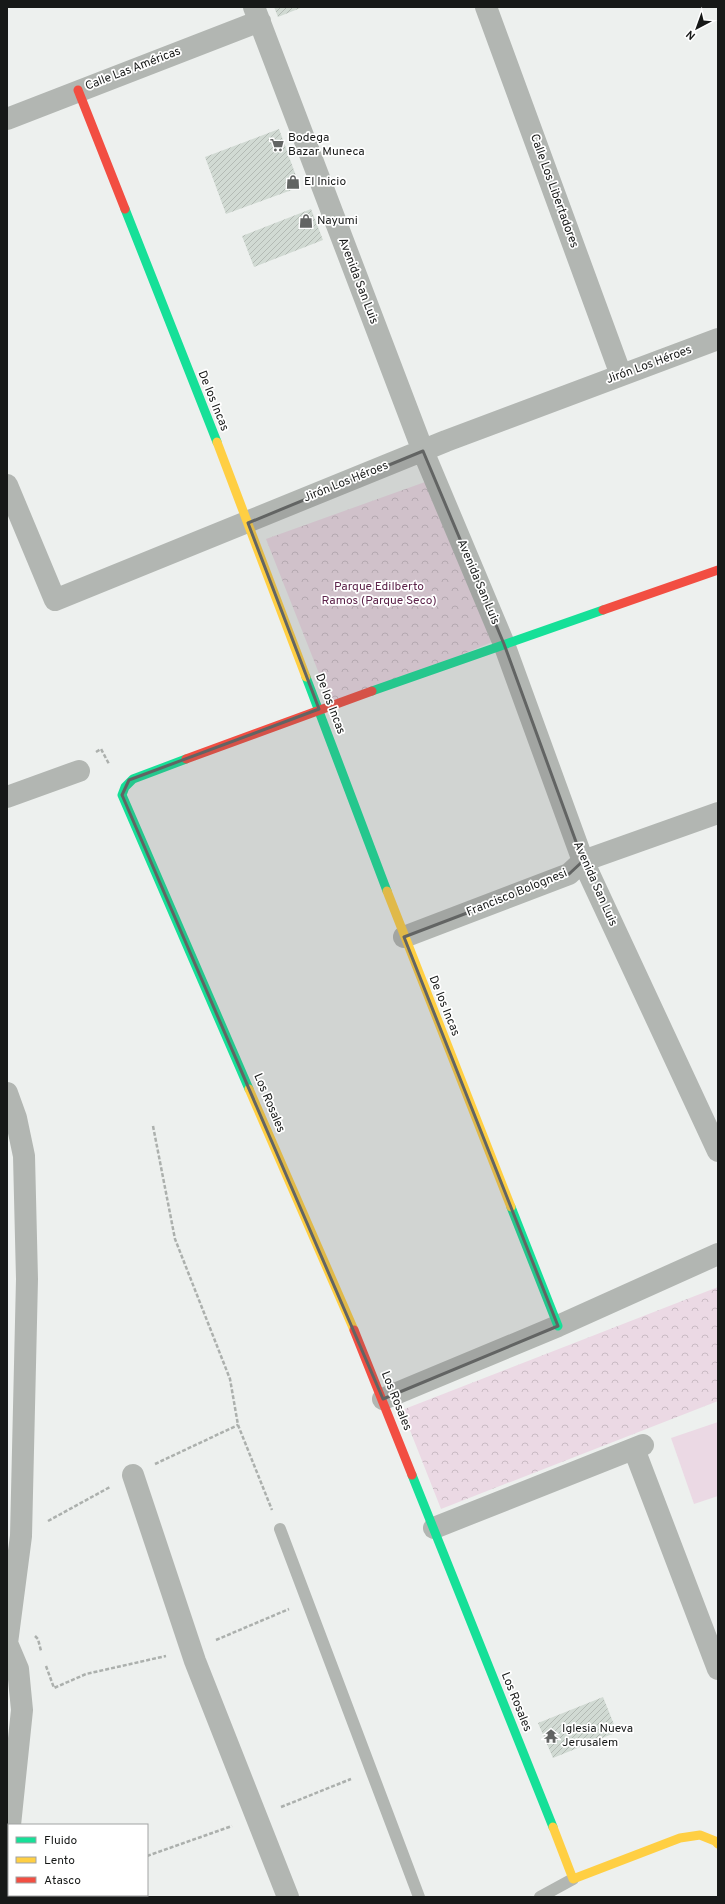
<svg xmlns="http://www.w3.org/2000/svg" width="725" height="1904" viewBox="0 0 725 1904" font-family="Overpass,sans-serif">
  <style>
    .grass { fill: #ebd9e4 }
    .forest { fill: url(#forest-crowns) }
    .building { fill: url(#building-hatch) }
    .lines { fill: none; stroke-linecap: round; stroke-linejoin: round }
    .path { stroke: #acb0ad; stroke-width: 2.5; stroke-dasharray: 4 2; stroke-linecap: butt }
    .lane { stroke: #b2b6b2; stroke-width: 12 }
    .street { stroke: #b2b6b2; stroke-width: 22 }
    .fast { stroke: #16e098; stroke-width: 9 }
    .slow { stroke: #ffcf43; stroke-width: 9 }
    .jam { stroke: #f24e42; stroke-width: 9 }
    .marked { fill: #626463; fill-opacity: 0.2; stroke: #626463; stroke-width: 3; stroke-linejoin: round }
    .labels { text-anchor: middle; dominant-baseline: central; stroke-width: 3.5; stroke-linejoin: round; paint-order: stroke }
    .street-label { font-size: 12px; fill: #171918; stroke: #fff }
    .poi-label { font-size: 12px; fill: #171918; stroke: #fff; text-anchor: start }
    .park-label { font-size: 12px; fill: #5c234a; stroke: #fff }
  </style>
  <defs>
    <pattern id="forest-crowns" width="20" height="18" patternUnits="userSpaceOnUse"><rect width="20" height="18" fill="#ebd9e4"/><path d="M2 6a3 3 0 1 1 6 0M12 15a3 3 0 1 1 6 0" fill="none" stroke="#c9bac3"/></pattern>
    <pattern id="building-hatch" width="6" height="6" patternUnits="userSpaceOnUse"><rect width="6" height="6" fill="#d1dad3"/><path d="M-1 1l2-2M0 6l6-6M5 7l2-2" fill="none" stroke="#b3bab4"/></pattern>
  </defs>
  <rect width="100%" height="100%" fill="#edf0ee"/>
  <path class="grass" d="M 718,1422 L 718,1496 L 694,1504 L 671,1438 Z"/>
  <path class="forest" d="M 425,482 L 492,642 L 333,709 L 266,539 Z
    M 718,1287 L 718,1401 L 441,1509 L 402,1410 Z"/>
  <path class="building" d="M 274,7 L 303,7 L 278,17 Z
    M 279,129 L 300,187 L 226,214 L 205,157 Z
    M 311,209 L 323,240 L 254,267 L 242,236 Z
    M 603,1697 L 617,1732 L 553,1758 L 538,1723 Z"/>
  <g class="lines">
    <path class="path" d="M 96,752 L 101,749 L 109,764
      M 153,1126 L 175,1239 L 230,1379 L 238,1425 L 272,1510
      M 155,1464 L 238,1425
      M 48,1521 L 110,1487
      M 35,1636 L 38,1639 L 41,1651
      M 216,1640 L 289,1609
      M 46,1666 L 54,1688 L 86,1674 L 166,1656
      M 281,1807 L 351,1779
      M 147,1856 L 232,1826
      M 7,1894 L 9,1894"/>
    <path class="lane" d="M 280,1529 L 419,1897
      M 540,1897 L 573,1879"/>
    <path class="street" d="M 254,7 L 423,451 L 504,644 L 583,861 L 718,1151
      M 486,7 L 621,375
      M 7,119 L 260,21
      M 7,485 L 55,600 L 446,441 L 718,339
      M 7,797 L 79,771
      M 404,937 L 569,874 L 583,861 L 718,813
      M 7,1093 L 16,1118 L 24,1156 L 27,1279 L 21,1536 L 7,1643
      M 383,1399 L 558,1326 L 718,1254
      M 634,1449 L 718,1669
      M 133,1475 L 195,1661 L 288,1897
      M 434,1528 L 643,1445
      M 7,1643 L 18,1669 L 22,1710 L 10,1825
      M 7,1860 L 9,1839"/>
    <path class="fast" d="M 125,209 L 217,442
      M 306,677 L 387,891
      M 372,691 L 603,610
      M 186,759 L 133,779 L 125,787 L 122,795 L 249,1089
      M 511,1207 L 558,1326
      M 412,1475 L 553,1827"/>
    <path class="slow" d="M 217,442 L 306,677
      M 387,891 L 511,1207
      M 249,1089 L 354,1330
      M 553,1827 L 573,1879 L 680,1838 L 700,1835 L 715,1841 L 718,1844"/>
    <path class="jam" d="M 78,90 L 125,209
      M 603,610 L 718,570
      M 186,759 L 372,691
      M 354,1330 L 412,1475"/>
  </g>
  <path class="marked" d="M 423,451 L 504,644 L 583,861 L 569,874 L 404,937 L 558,1326 L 383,1399 L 122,795 L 129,780 L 319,709 L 248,523 Z"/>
  <defs>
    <symbol id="supermarket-bare" viewBox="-9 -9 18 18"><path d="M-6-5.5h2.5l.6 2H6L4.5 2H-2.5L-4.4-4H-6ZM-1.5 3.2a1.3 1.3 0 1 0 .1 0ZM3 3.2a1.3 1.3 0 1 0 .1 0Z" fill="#626463" stroke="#fff" stroke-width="2.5" paint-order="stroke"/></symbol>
    <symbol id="shop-bare" viewBox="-9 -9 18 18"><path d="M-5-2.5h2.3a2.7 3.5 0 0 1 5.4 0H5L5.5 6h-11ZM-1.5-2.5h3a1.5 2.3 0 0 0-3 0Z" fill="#626463" stroke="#fff" stroke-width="2.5" paint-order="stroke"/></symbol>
    <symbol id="temple-bare" viewBox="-9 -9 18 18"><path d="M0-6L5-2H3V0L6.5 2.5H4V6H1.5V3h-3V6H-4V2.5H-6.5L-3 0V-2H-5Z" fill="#626463" stroke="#fff" stroke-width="2.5" paint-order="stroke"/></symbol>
  </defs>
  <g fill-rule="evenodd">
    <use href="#supermarket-bare" x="267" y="135" width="20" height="20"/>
    <use href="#shop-bare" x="283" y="172" width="20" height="20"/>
    <use href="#shop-bare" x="296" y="211" width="20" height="20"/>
    <use href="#temple-bare" x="541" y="1726" width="20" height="20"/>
  </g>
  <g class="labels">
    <g class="street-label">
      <text transform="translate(133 69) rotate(-21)">Calle Las Américas</text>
      <text transform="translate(554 191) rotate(70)">Calle Los Libertadores</text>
      <text transform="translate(358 281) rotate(69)">Avenida San Luis</text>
      <text transform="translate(649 365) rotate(-20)">Jirón Los Héroes</text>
      <text transform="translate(213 401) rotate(68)">De los Incas</text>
      <text transform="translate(346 482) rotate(-22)">Jirón Los Héroes</text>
      <text transform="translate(478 582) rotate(67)">Avenida San Luis</text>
      <text transform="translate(330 704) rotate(69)">De los Incas</text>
      <text transform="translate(595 884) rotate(66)">Avenida San Luis</text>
      <text transform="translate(517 893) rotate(-22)">Francisco Bolognesi</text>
      <text transform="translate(444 1006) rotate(68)">De los Incas</text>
      <text transform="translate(269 1103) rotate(67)">Los Rosales</text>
      <text transform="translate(396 1401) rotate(68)">Los Rosales</text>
      <text transform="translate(516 1702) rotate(68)">Los Rosales</text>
    </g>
    <g class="poi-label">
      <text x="288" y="138">Bodega<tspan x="288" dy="14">Bazar Muneca</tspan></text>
      <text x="304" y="182">El Inicio</text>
      <text x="317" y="221">Nayumi</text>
      <text x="562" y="1729">Iglesia Nueva<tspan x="562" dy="14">Jerusalem</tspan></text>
    </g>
    <g class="park-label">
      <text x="379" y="587">Parque Edilberto<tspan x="379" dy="14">Ramos (Parque Seco)</tspan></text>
    </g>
  </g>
  <rect width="725" height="1904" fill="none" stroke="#171918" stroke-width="16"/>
  <rect x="8" y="1824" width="140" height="72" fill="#ffffff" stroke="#a2a3a3"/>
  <rect x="16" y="1837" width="20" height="6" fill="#16e098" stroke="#a2a3a3"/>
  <text x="44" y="1844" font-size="12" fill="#171918">Fluido</text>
  <rect x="16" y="1857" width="20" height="6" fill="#ffcf43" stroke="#a2a3a3"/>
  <text x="44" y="1864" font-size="12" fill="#171918">Lento</text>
  <rect x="16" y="1877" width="20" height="6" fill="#f24e42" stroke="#a2a3a3"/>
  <text x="44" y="1884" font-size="12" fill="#171918">Atasco</text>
  <g transform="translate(697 28) rotate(221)" stroke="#ffffff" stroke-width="3" paint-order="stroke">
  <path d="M0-3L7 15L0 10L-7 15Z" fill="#171918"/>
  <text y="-6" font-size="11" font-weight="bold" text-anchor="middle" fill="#171918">N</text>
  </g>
</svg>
